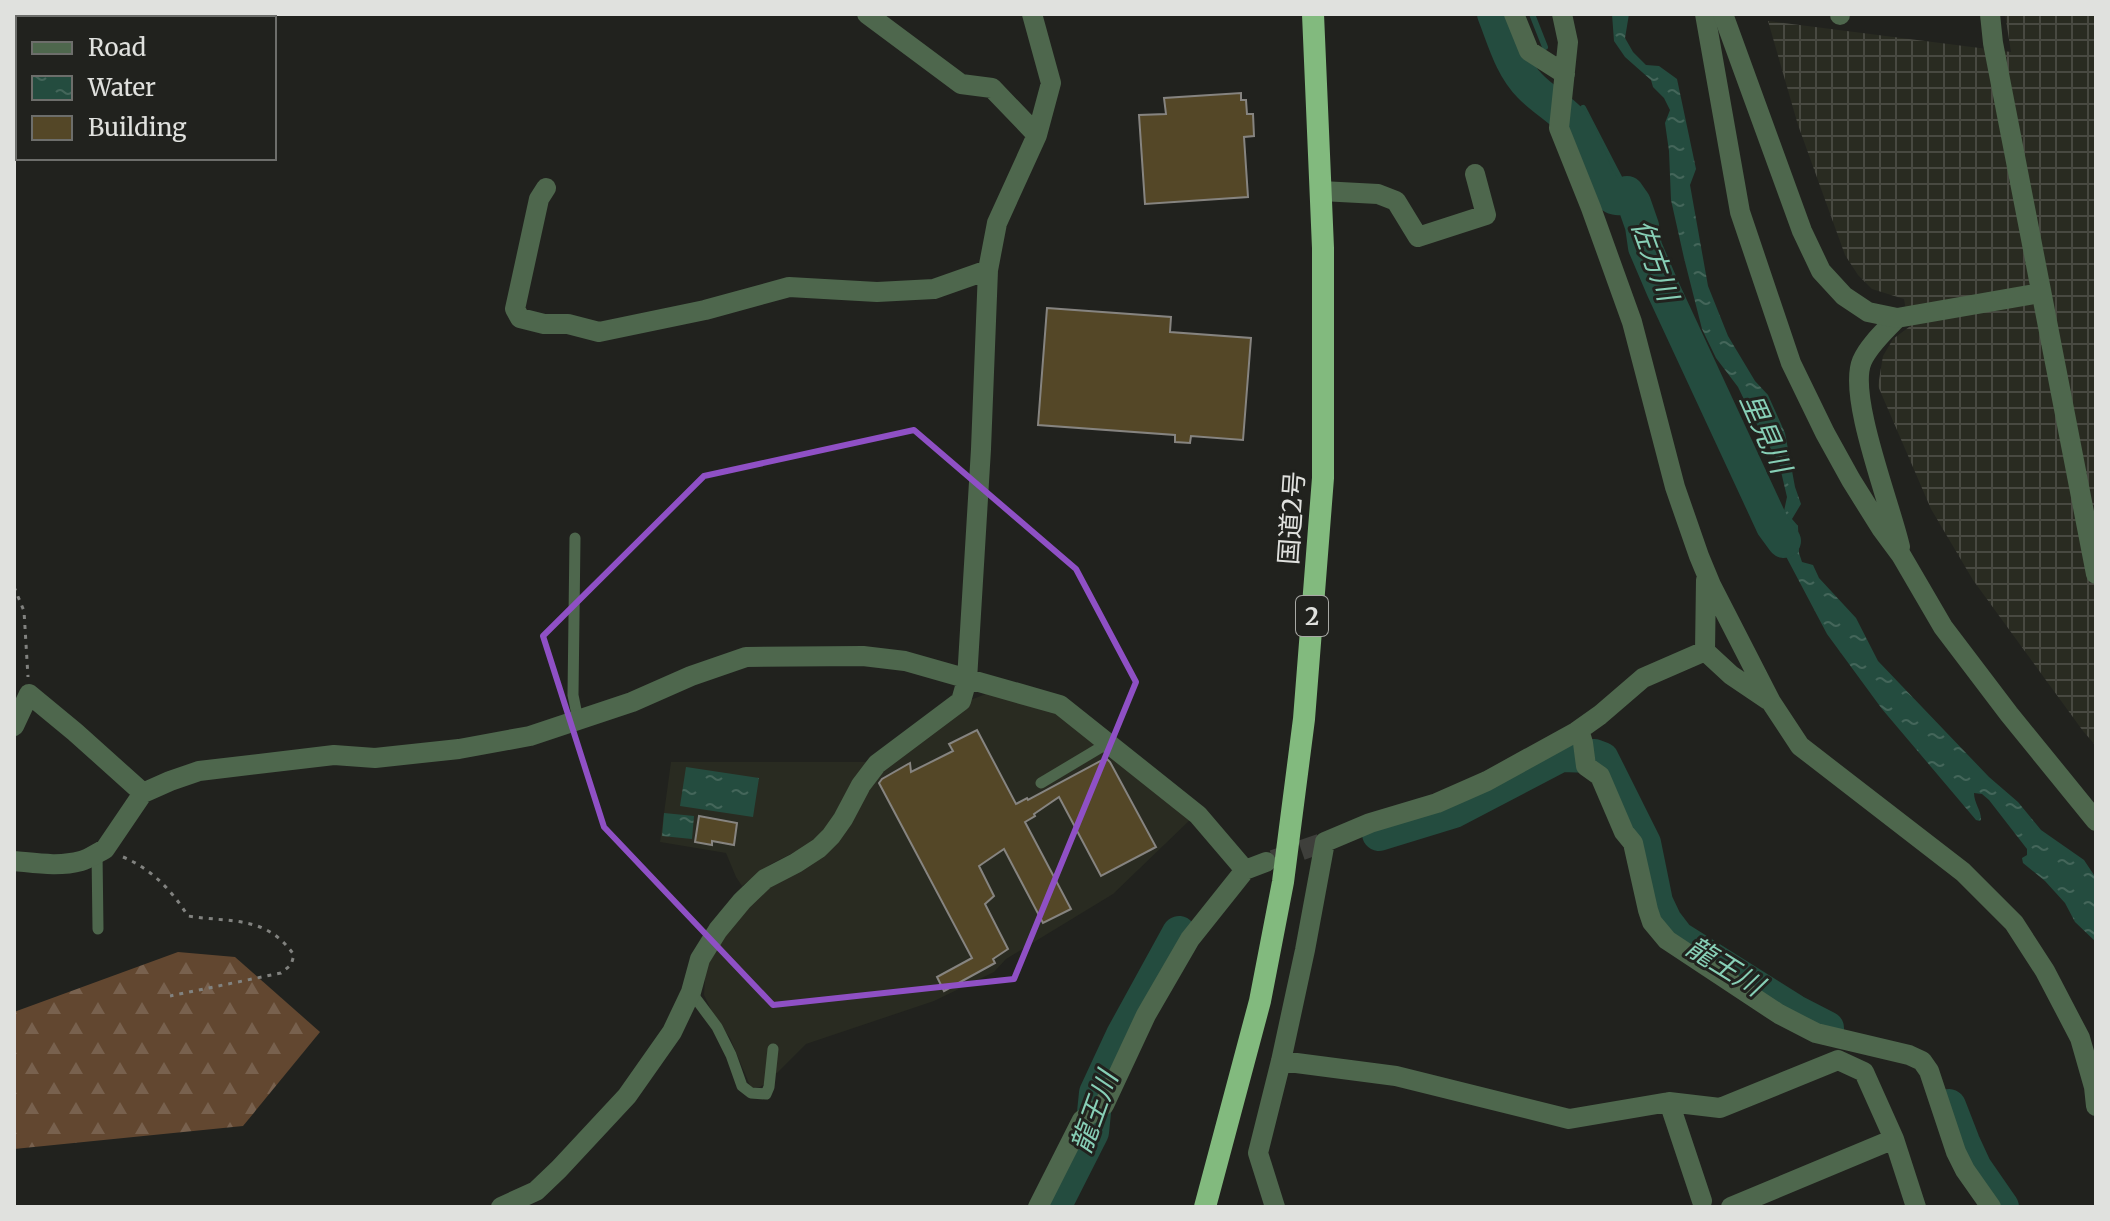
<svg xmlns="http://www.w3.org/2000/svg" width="2110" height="1221" viewBox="0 0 2110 1221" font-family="Merriweather,'Noto Sans JP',serif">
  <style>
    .built { fill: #292b21 }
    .industrial { fill: url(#industrial-grid) }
    .forest { fill: url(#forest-firs) }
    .water { fill: url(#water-ripples) }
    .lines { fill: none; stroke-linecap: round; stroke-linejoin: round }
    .stream { stroke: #244c3f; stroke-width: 6 }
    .river { stroke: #244c3f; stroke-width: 34 }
    .building { fill: #544727; stroke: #868480; stroke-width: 2 }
    .minor-tunnel { stroke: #3e3f3b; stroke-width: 20; stroke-dasharray: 20 10; stroke-linecap: butt }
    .path { stroke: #81827f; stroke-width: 3; stroke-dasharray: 4 6; stroke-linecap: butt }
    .service { stroke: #4e674d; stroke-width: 11 }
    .minor { stroke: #4e674d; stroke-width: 20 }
    .tertiary { stroke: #4e674d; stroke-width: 20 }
    .trunk { stroke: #82ba7e; stroke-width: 22 }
    .marked { fill: none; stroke: #8f50c5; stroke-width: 6; stroke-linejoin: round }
    .labels { text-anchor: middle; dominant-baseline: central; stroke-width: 6; stroke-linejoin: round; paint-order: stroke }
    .shield { fill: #21221e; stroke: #a7a8a4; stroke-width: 2 }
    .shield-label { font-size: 24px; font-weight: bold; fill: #e0e1de }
    .street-label { font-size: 26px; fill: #e0e1de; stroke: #21221e }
    .water-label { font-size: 28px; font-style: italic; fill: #87cfb6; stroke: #21221e }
  </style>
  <defs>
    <pattern id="industrial-grid" width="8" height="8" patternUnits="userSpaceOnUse" patternTransform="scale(2)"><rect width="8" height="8" fill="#292b21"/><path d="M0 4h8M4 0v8" fill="none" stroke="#484941"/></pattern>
    <pattern id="forest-firs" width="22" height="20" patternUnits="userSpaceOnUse" patternTransform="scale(2)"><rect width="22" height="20" fill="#624730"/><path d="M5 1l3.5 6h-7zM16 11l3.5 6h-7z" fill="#78614e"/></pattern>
    <pattern id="water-ripples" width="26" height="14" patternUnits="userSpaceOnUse" patternTransform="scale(2)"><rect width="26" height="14" fill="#244c3f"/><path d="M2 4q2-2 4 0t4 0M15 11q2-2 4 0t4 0" fill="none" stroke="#44665a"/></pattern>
  </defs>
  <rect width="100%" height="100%" fill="#21221e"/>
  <path class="built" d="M 986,694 L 1054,711 L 1191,819 L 1113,894 L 1006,959 L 994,972 L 934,1001 L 806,1044 L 777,1073 L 767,1074 L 765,1084 L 760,1087 L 751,1088 L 730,1038 L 714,1016 L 704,995 L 706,963 L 721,937 L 775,879 L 805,865 L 879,770 L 970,700 Z
    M 671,762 L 870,762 L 822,833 L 803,848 L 771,864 L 742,886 L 736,877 L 726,853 L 660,842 Z"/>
  <path class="industrial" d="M 2005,14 L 2096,14 L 2096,746 L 2083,731 L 1973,580 L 1931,509 L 1878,386 L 1883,356 L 1893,339 L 1909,327 L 1904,299 L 1872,289 L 1858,275 L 1845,255 L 1798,125 L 1768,21 L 2011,52 Z"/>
  <path class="forest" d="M 178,952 L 235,957 L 320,1032 L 243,1126 L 14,1149 L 14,1012 Z"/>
  <path class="water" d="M 1612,14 L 1629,14 L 1625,38 L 1633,52 L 1646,65 L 1659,66 L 1677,79 L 1696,169 L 1690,185 L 1708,286 L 1728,336 L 1755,381 L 1768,395 L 1785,433 L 1795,487 L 1801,504 L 1792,519 L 1798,526 L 1799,553 L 1802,562 L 1813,565 L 1819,578 L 1856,618 L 1878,661 L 1989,777 L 2018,802 L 2041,830 L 2084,860 L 2096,878 L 2096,942 L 2075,922 L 2065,903 L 2045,881 L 2023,863 L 2022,858 L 2027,855 L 2027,849 L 1989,800 L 1982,794 L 1974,793 C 1974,803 1981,810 1981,819 L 1980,821 L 1976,820 L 1882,709 L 1827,634 L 1770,526 L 1776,525 L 1784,511 L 1787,497 L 1779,463 L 1751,414 L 1738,387 L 1716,358 L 1702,329 L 1684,258 L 1671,200 L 1669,151 L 1665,123 L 1670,110 L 1664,98 L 1653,87 L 1651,80 L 1625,57 L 1614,41 Z
    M 686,767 L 759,778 L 753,817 L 680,806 Z
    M 664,813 L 694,816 L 692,839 L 662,836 Z"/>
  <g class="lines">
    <path class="stream" d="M 1532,14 L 1545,47
      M 1583,108 L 1627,193"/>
    <path class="river" d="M 1494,14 C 1504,39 1511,67 1530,86 C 1542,99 1569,115 1577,128 C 1585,143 1598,194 1616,198 C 1621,199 1624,196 1627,193 L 1634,203 L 1642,226 L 1645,247 L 1663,289 L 1773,526 L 1784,541
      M 1379,834 L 1454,811 L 1561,755 L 1594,756 L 1602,759 L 1644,843 L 1656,902 L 1665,921 L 1678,938 L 1794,1011 L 1827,1028
      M 1949,1106 L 1963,1142 L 1975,1168 L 2002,1207
      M 1054,1207 L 1092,1132 L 1096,1093 L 1123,1035 L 1179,933"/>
  </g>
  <path class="building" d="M 1241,93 L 1241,100 L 1246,100 L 1247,114 L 1253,114 L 1254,136 L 1244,137 L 1248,197 L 1145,204 L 1139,115 L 1166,114 L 1164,98 Z
    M 1047,308 L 1171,317 L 1170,332 L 1251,338 L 1243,440 L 1191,436 L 1190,443 L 1175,442 L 1175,435 L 1038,425 Z
    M 977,730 L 1016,804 L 1027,798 L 1028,800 L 1106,758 L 1110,762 L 1156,847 L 1101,876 L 1059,797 L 1034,814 L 1035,816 L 1025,822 L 1071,909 L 1043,923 L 1004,849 L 979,866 L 994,896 L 985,904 L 1008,949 L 993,959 L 995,963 L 944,991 L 937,977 L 972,958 L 879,783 L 882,779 L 910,763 L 911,772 L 953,751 L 949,744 Z
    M 699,816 L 737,823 L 734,845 L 712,841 L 712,845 L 695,842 Z"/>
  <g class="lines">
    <path class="minor-tunnel" d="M 1273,860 L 1325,842"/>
    <path class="path" d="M 14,587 L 24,611 L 28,677
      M 123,857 C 152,869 172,891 188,916 C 232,923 266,915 294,955 L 291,965 L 281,973 L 170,996"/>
    <path class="service" d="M 575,538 L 573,695 L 578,720
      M 1041,783 L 1108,743
      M 97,853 L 98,929
      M 691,992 L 717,1027 L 731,1055 L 742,1086 L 751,1093 L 766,1094 L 769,1087 L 773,1049"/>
    <path class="minor" d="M 867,14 L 961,84 L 992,88 L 1037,135
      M 1514,14 L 1529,51 L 1565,74
      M 1562,14 L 1568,42 L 1559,128 L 1591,208 L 1632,322 L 1675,487 L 1699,556 L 1711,585 L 1771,702 L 1800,746 L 1963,872 L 2014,923 L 2045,971 L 2080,1038 L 2094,1087 L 2096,1106
      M 1705,14 L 1740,212 L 1791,363 L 1825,433 L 1851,480 L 1881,528 L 1901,555 L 1943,627 L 2009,714 L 2096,821
      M 1840,15 L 1840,14
      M 546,188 L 539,199 L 515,309 L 520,318 L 544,324 L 568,324 L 599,332 L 705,310 L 789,287 L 877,292 L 934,289 L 988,270
      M 1321,191 L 1378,194 L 1396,201 L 1418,237 L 1486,215 L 1475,174
      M 1897,318 C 1885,331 1869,345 1862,361 C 1847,396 1891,506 1900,547
      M 1705,651 L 1706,580
      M 14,726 L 29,694 L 75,732 L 143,793
      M 1579,730 L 1583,743 L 1586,766 L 1600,776 L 1624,832 L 1633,843 L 1648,910 L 1652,922 L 1667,940 L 1779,1014 L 1816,1033 L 1909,1055 L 1922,1061 L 1929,1071 L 1956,1152 L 1965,1170 L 1991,1207
      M 14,861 C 36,863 59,867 81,861 C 89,859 97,853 105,849 L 143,793 L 170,781 L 199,771 L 334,755 L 375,758 L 459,749 L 530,736 L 632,702 L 691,676 L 746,657 L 863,656 L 905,661 L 1060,705 L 1198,815 L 1245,870
      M 1281,1061 L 1396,1076 L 1569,1119 L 1669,1102
      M 1702,1201 L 1669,1102 L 1720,1108 L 1838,1060 L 1864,1072 L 1894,1139
      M 501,1207 L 536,1191 L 559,1169 L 627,1096 L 672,1032 L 691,992 L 700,959 L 718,930 L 742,901 L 765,879 L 796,863 L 819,848 L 831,836 L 843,819 L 861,785 L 877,764 L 961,701 L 967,680 L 981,449 L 988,270 L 997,223 L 1037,135 L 1051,83 L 1032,14
      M 1038,1207 L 1082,1120 L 1104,1105 L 1146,1015 L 1190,939 L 1245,870 L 1266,862
      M 1275,1207 L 1258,1153 L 1281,1061 L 1305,950 L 1325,842 L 1370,823 L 1437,803 L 1487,781 L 1576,732 L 1600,715 L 1643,678 L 1705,651 L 1731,675 L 1768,700
      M 1731,1207 L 1894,1139 L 1916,1207"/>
    <path class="tertiary" d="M 1723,14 L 1802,231 L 1821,271 L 1844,296 L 1868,312 L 1897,318 L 2040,293
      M 1990,14 L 1993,43 L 2096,574"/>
    <path class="trunk" d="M 1205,1207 L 1260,1001 L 1283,882 L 1304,719 L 1323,478 L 1323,248 L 1313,14"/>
  </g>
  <path class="marked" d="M 914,430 L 1076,569 L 1136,682 L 1014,979 L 773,1005 L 604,827 L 543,636 L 704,476 Z"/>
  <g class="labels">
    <rect class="shield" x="1296" y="596" width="32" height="40" rx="6"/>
    <g class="shield-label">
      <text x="1312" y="616">2</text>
    </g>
    <g class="street-label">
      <text transform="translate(1291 518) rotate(-86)">国道2号</text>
    </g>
    <g class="water-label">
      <text transform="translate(1655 260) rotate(70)">佐方川</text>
      <text transform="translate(1766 433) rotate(66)">里見川</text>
      <text transform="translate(1725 966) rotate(32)">龍王川</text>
      <text transform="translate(1094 1112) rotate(-70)">龍王川</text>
    </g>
  </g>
  <rect width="2110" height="1221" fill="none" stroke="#e0e1de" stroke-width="32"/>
  <rect x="16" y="16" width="260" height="144" fill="#21221e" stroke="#6d6e6b" stroke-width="2"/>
  <rect x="32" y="42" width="40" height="12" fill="#4e674d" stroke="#6d6e6b" stroke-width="2"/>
  <text x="88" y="56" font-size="24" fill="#e0e1de">Road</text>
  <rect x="32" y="76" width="40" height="24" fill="url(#water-ripples)" stroke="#6d6e6b" stroke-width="2"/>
  <text x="88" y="96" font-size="24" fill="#e0e1de">Water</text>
  <rect x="32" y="116" width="40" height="24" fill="#544727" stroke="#6d6e6b" stroke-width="2"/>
  <text x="88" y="136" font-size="24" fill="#e0e1de">Building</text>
</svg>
